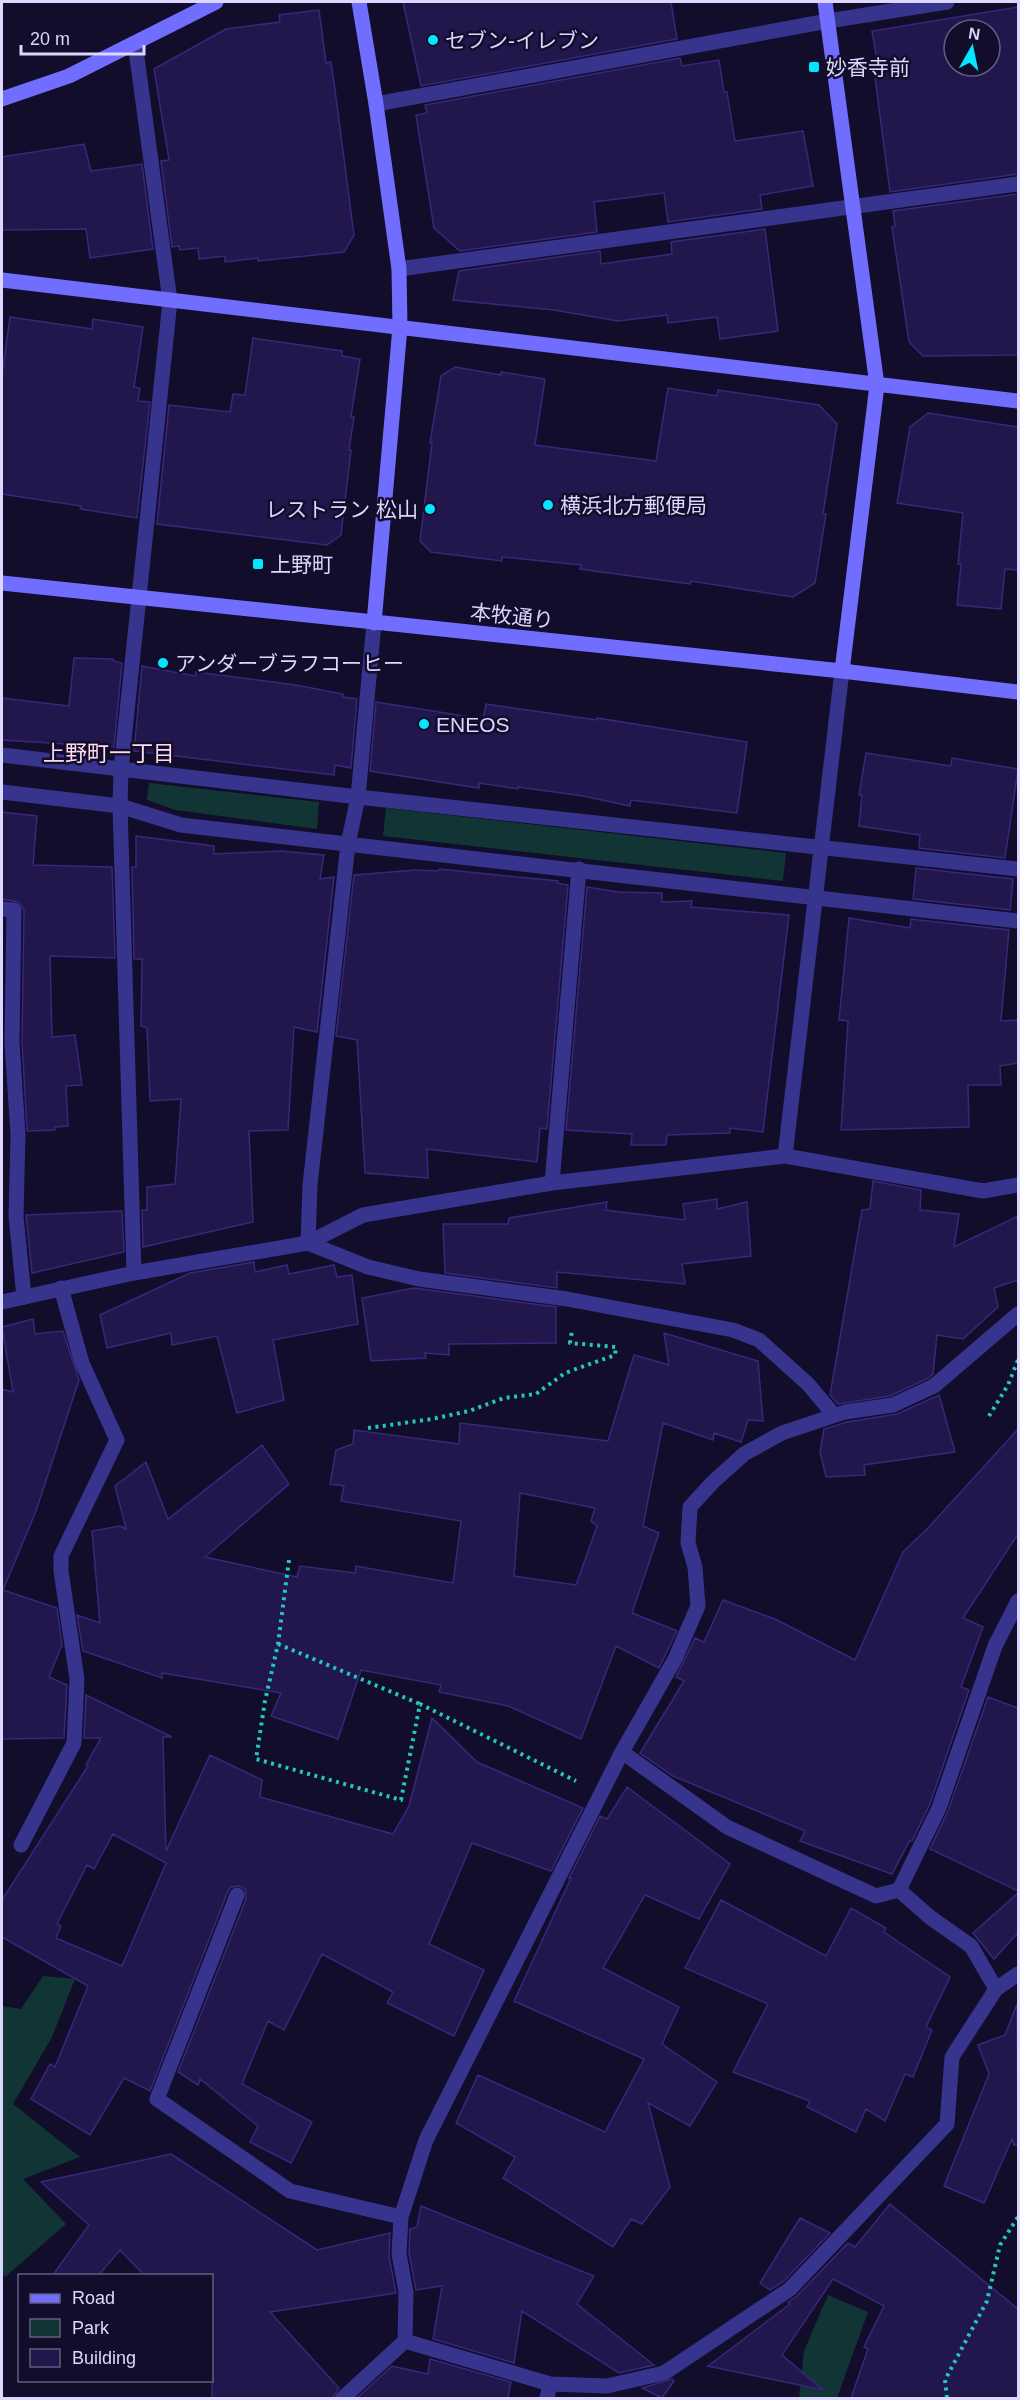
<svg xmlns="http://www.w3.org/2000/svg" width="1020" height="2400" viewBox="0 0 1020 2400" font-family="Helvetica,'Noto Sans JP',sans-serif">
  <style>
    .green { fill: #103534 }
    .building { fill: #22174d; stroke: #38277c; stroke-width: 1.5; fill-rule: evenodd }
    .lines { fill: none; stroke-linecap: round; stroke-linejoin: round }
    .path { stroke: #22c7bd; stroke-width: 4; stroke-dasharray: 3 4.5; stroke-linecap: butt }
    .lane { stroke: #37348e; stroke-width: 15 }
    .street { stroke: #37348e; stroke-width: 15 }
    .secondary { stroke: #716eff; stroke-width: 15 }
    .poi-dot { fill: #03e6ff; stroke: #120d2a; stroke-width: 2 }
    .labels { text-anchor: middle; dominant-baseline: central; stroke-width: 5; stroke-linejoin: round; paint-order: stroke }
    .poi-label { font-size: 21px; fill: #dbd7ff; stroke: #120d2a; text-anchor: start }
    .street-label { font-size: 21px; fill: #dbd7ff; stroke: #120d2a }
    .neighbourhood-label { font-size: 22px; fill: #ffd9f1; stroke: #120d2a }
  </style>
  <rect width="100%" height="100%" fill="#120d2a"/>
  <path class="green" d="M 149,783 L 319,802 L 317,829 L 176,810 L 147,800 Z
    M 386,808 L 786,853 L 783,881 L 383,836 Z
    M 43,1976 L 75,1979 L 52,2037 L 13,2104 L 80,2157 L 23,2179 L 66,2224 L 5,2277 L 2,2273 L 2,2006 L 21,2009 Z
    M 828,2295 L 868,2312 L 837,2398 L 799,2398 L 804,2351 Z"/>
  <path class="building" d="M 403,2 L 671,2 L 677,39 L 421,86 Z
    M 1018,7 L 1018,174 L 890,192 L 875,78 L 880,78 L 872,31 ZM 954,30 L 990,30 L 990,66 L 954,66 Z
    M 319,10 L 326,63 L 331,62 L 335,90 L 354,235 L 344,252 L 258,261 L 258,258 L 225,262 L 225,256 L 199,259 L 198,248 L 180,250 L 179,246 L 172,247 L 161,161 L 169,160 L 154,69 L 226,29 L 280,22 L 279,15 Z
    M 680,58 L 682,66 L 719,60 L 724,92 L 727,92 L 735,141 L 803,131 L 813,186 L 760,195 L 762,209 L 668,222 L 664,193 L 594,202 L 597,232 L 460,251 L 434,228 L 416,115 L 427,113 L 425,105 Z
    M 84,144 L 91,171 L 142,164 L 153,249 L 90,258 L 86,229 L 2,230 L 2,157 Z
    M 1018,194 L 1018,355 L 923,356 L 909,342 L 892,227 L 895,226 L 893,211 Z
    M 765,229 L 778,331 L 720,339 L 717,317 L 668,323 L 667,315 L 618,321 L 554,310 L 453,300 L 459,271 L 600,251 L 601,264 L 672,254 L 671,242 Z
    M 10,317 L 92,329 L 93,319 L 143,327 L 134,387 L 140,388 L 138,401 L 150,402 L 137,518 L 80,509 L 81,506 L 2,494 L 2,375 Z
    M 253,338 L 342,351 L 342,356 L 360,359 L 351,417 L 354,417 L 349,450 L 351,450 L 341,535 L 327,545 L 157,524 L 169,405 L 230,412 L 233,394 L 245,395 Z
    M 455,367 L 501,375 L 501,372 L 545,379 L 535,445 L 656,461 L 668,388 L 717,396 L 718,390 L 819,405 L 837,424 L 823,514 L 826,514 L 815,583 L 793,597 L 691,581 L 690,584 L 580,569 L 581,565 L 502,557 L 502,561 L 431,552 L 420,541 L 432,443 L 430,443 L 441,376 Z
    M 928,413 L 1018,427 L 1018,570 L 1005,569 L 1001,609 L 957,605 L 961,564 L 958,564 L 963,513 L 897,503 L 910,427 Z
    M 74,658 L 113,659 L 113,661 L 122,663 L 114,747 L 2,740 L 2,698 L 69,706 Z
    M 142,666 L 195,676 L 196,672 L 296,685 L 343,694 L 343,697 L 357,699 L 351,768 L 335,765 L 334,775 L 134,751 Z
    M 376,702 L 483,719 L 486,704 L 597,720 L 597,718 L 747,742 L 737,813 L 631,800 L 630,806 L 583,796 L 518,787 L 518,789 L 479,783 L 479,788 L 370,771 Z
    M 866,753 L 951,766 L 952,758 L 1018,769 L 1005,858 L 919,848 L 920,835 L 859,826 L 862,795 L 859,795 Z
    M 2,812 L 37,816 L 33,865 L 112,867 L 115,958 L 50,956 L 52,1037 L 75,1035 L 82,1085 L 66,1086 L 68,1126 L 55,1127 L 55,1130 L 28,1131 L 27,1130 L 22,1042 L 24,910 L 19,902 L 2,899 Z
    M 136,836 L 214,846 L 214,854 L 281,851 L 324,855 L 320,879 L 334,877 L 317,1032 L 294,1027 L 288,1130 L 249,1131 L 253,1222 L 143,1247 L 142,1210 L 147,1210 L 147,1187 L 175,1184 L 181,1099 L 150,1101 L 147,1028 L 141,1026 L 142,959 L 134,959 L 132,867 L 136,867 Z
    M 916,868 L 1013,879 L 1010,910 L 913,899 Z
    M 439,869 L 558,881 L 557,883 L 568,885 L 547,1129 L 540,1128 L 537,1162 L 427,1149 L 428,1178 L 365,1173 L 357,1040 L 336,1036 L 354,875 L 416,870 L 438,871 Z
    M 587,887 L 619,892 L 662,893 L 662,902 L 692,901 L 691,907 L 789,915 L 763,1132 L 730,1128 L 730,1133 L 667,1135 L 666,1145 L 631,1145 L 632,1134 L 566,1130 Z
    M 849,918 L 910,928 L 911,919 L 1009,930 L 1001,1021 L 1018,1020 L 1018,1063 L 1000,1066 L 1001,1085 L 968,1085 L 969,1127 L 841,1130 L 848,1021 L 839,1020 Z
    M 873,1181 L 921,1190 L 920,1210 L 959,1214 L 954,1247 L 1018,1216 L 1018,1280 L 994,1288 L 998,1307 L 963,1339 L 937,1335 L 933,1374 L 929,1378 L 890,1396 L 838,1404 L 830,1395 L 862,1210 L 870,1209 Z
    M 717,1199 L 717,1209 L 747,1202 L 751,1256 L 682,1264 L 685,1284 L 557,1272 L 557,1288 L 445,1273 L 443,1224 L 508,1224 L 509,1218 L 607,1202 L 606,1210 L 685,1220 L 683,1204 Z
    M 122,1211 L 124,1252 L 32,1273 L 26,1215 Z
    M 254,1262 L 255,1272 L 287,1265 L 289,1274 L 334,1265 L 337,1277 L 352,1275 L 358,1324 L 273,1340 L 284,1400 L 237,1413 L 217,1336 L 172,1345 L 171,1333 L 107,1348 L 100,1315 L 190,1273 Z
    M 414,1288 L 556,1307 L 556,1343 L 449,1344 L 449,1355 L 425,1353 L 426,1358 L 371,1361 L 362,1298 Z
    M 33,1319 L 35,1334 L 63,1331 L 79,1380 L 36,1511 L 3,1590 L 57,1608 L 62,1645 L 49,1677 L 67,1685 L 64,1738 L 2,1739 L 2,1389 L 13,1392 L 2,1327 Z
    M 664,1333 L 758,1361 L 763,1421 L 748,1420 L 741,1442 L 714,1433 L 713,1440 L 663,1423 L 643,1526 L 659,1533 L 632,1613 L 677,1631 L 659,1668 L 616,1646 L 581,1739 L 508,1706 L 439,1692 L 441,1685 L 361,1670 L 338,1739 L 271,1716 L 281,1693 L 162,1673 L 162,1678 L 83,1651 L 77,1615 L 100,1623 L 92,1531 L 120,1526 L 126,1529 L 115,1486 L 146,1462 L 168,1519 L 262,1445 L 289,1484 L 205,1557 L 297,1577 L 300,1566 L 355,1573 L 356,1566 L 453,1583 L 461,1521 L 341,1501 L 344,1486 L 330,1484 L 336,1450 L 353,1444 L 354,1430 L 459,1444 L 460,1423 L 608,1441 L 634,1355 L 669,1365 ZM 520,1493 L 595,1508 L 591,1521 L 597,1526 L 576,1585 L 514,1576 Z
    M 939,1395 L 955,1452 L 864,1465 L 865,1475 L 826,1477 L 820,1452 L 824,1429 L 847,1422 L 897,1414 Z
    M 1018,1429 L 1018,1534 L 963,1618 L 983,1627 L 961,1687 L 969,1690 L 930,1804 L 912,1841 L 910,1840 L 892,1874 L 800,1841 L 805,1831 L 673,1776 L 640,1753 L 684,1681 L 676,1677 L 695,1638 L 704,1642 L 723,1600 L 775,1619 L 855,1660 L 903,1552 L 929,1527 Z
    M 86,1695 L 172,1737 L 163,1737 L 166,1851 L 210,1755 L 262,1780 L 260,1797 L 393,1834 L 409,1806 L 432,1718 L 477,1762 L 583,1808 L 551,1871 L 472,1843 L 429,1944 L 484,1970 L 454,2036 L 387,2003 L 393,1992 L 322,1954 L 284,2030 L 268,2021 L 242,2084 L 312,2122 L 291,2163 L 250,2142 L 258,2126 L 200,2079 L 198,2085 L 178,2072 L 246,1899 L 245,1889 L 240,1886 L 231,1887 L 228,1891 L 150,2091 L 124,2078 L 90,2135 L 31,2099 L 50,2064 L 55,2067 L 88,1986 L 2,1937 L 2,1900 L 88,1766 L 86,1765 L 101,1738 L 84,1738 ZM 113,1834 L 166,1863 L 122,1966 L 56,1938 L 61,1926 L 57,1924 L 87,1865 L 94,1869 Z
    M 988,1697 L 1018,1708 L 1018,1891 L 930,1849 L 948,1811 Z
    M 627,1787 L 730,1864 L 699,1919 L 645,1895 L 603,1968 L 679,2007 L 662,2044 L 717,2082 L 690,2126 L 648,2103 L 670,2187 L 642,2224 L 631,2219 L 613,2247 L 503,2178 L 515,2157 L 456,2123 L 478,2075 L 605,2132 L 644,2059 L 514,2001 L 571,1878 L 569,1878 L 600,1816 L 607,1819 Z
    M 1018,1893 L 1018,1933 L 994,1959 L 973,1933 Z
    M 721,1900 L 826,1956 L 851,1908 L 886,1928 L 884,1932 L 950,1977 L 926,2027 L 932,2030 L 913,2077 L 905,2074 L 885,2121 L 866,2109 L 856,2132 L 807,2107 L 810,2101 L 733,2072 L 768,2004 L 685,1968 Z
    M 1017,2004 L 1018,2144 L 1014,2145 L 1012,2139 L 984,2203 L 944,2186 L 989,2074 L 978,2045 L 1005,2035 Z
    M 171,2154 L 317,2250 L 390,2233 L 389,2256 L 396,2293 L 270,2312 L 339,2388 L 333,2398 L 212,2398 L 212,2276 L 145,2276 L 120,2250 L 98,2276 L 52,2276 L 89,2225 L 41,2182 Z
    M 890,2204 L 1018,2309 L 1018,2398 L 851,2398 L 868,2349 L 864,2347 L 884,2306 L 833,2279 L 782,2355 L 823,2390 L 708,2366 L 790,2304 L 788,2302 L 797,2296 L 848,2243 L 855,2247 Z
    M 421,2206 L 594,2276 L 577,2304 L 654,2365 L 619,2373 L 522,2311 L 514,2363 L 433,2339 L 442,2286 L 416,2290 L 409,2253 L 410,2229 L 417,2227 Z
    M 800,2218 L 830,2233 L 784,2281 L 770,2290 L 760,2283 Z
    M 430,2359 L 511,2382 L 508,2398 L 357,2398 L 392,2366 L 428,2374 Z
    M 672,2379 L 674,2381 L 662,2398 L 642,2388 Z"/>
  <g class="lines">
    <path class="path" d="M 989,1416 L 1008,1385 L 1018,1360
      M 368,1428 L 432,1419 L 469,1411 L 504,1398 L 536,1394 L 565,1373 L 615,1355 L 616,1347 L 570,1343 L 572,1331 L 574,1331
      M 289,1560 L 278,1644 L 265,1701 L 256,1759 L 401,1800 L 420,1704 L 576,1781
      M 278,1644 L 420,1704
      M 947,2398 L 945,2380 L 987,2301 L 1000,2245 L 1018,2217"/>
    <path class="lane" d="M 2,909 L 14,910 L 12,1042 L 18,1135 L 16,1216 L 24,1297
      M 552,1183 L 579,869
      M 308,1243 L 368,1267 L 419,1279 L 567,1299 L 733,1330 L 759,1340 L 808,1384 L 834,1415
      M 996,1989 L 971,1946 L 931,1918 L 899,1890 L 939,1808 L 995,1646 L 1018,1601
      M 405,2341 L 550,2384 L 547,2398
      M 550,2384 L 607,2386 L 664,2373 L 790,2289 L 947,2124 L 952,2057 L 996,1989 L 1018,1974"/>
    <path class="street" d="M 376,104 L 828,21 L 947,2
      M 399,269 L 1018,184
      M 2,755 L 358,797 L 1018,869
      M 2,792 L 120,806 L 181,825 L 1018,921
      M 785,1156 L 842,671
      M 308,1243 L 310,1185 L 348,844 L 358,797 L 374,623
      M 134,1273 L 120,806 L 121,769 L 170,301 L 135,43
      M 2,1302 L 134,1273 L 308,1243 L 363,1215 L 552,1183 L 785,1156 L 983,1191 L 1018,1185
      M 622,1752 L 727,1827 L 876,1896 L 899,1890
      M 21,1845 L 74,1743 L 77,1679 L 61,1571 L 61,1556 L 117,1440 L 82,1363 L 61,1288
      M 237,1895 L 157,2099 L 290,2191 L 401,2217
      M 343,2398 L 405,2341 L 406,2292 L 399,2254 L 401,2217 L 426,2140 L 622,1752 L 675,1659 L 698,1606 L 695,1567 L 688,1543 L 690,1507 L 713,1482 L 744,1454 L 782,1433 L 845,1412 L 893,1405 L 934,1386 L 1018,1314"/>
    <path class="secondary" d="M 359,2 L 376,104 L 399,269 L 400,327 L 374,623
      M 825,2 L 877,385 L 842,671
      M 2,99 L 69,76 L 216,2
      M 2,280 L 1018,401
      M 2,583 L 842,671 L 1018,692"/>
  </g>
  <g class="poi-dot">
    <circle cx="433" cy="40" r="6"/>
    <rect x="808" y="61" width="12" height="12" rx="3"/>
    <circle cx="548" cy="505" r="6"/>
    <circle cx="430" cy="509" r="6"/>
    <rect x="252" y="558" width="12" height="12" rx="3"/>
    <circle cx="163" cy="663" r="6"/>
    <circle cx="424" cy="724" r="6"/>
  </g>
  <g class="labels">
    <g class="poi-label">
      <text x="445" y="40">セブン-イレブン</text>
      <text x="826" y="67">妙香寺前</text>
      <text x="560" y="505">横浜北方郵便局</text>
      <text x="418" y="509" text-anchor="end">レストラン 松山</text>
      <text x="270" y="564">上野町</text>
      <text x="175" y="663">アンダーブラフコーヒー</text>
      <text x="436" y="724">ENEOS</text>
    </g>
    <g class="street-label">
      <text transform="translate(512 616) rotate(6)">本牧通り</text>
    </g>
    <g class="neighbourhood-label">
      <text x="109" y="753">上野町一丁目</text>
    </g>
  </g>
  <rect width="1020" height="2400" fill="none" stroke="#dbd7ff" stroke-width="6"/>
  <rect x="18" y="2274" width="195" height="108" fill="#120d2a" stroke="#625e7f" stroke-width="1.5"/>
  <rect x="30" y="2294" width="30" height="9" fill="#716eff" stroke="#625e7f" stroke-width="1.5"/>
  <text x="72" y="2304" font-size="18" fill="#dbd7ff">Road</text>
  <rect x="30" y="2319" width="30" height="18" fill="#103534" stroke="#625e7f" stroke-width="1.5"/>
  <text x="72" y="2334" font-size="18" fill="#dbd7ff">Park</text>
  <rect x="30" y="2349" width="30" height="18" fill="#22174d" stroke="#625e7f" stroke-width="1.5"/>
  <text x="72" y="2364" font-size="18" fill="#dbd7ff">Building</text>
  <g transform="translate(972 48) rotate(9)"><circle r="28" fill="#120d2a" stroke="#625e7f" stroke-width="1.5"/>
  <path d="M0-4.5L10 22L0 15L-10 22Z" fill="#03e6ff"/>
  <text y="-9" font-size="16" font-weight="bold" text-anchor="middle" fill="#dbd7ff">N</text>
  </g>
  <path d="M21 45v9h123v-9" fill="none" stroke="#dbd7ff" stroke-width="3"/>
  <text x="30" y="45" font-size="18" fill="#dbd7ff" stroke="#120d2a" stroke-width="4.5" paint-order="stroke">20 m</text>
</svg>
